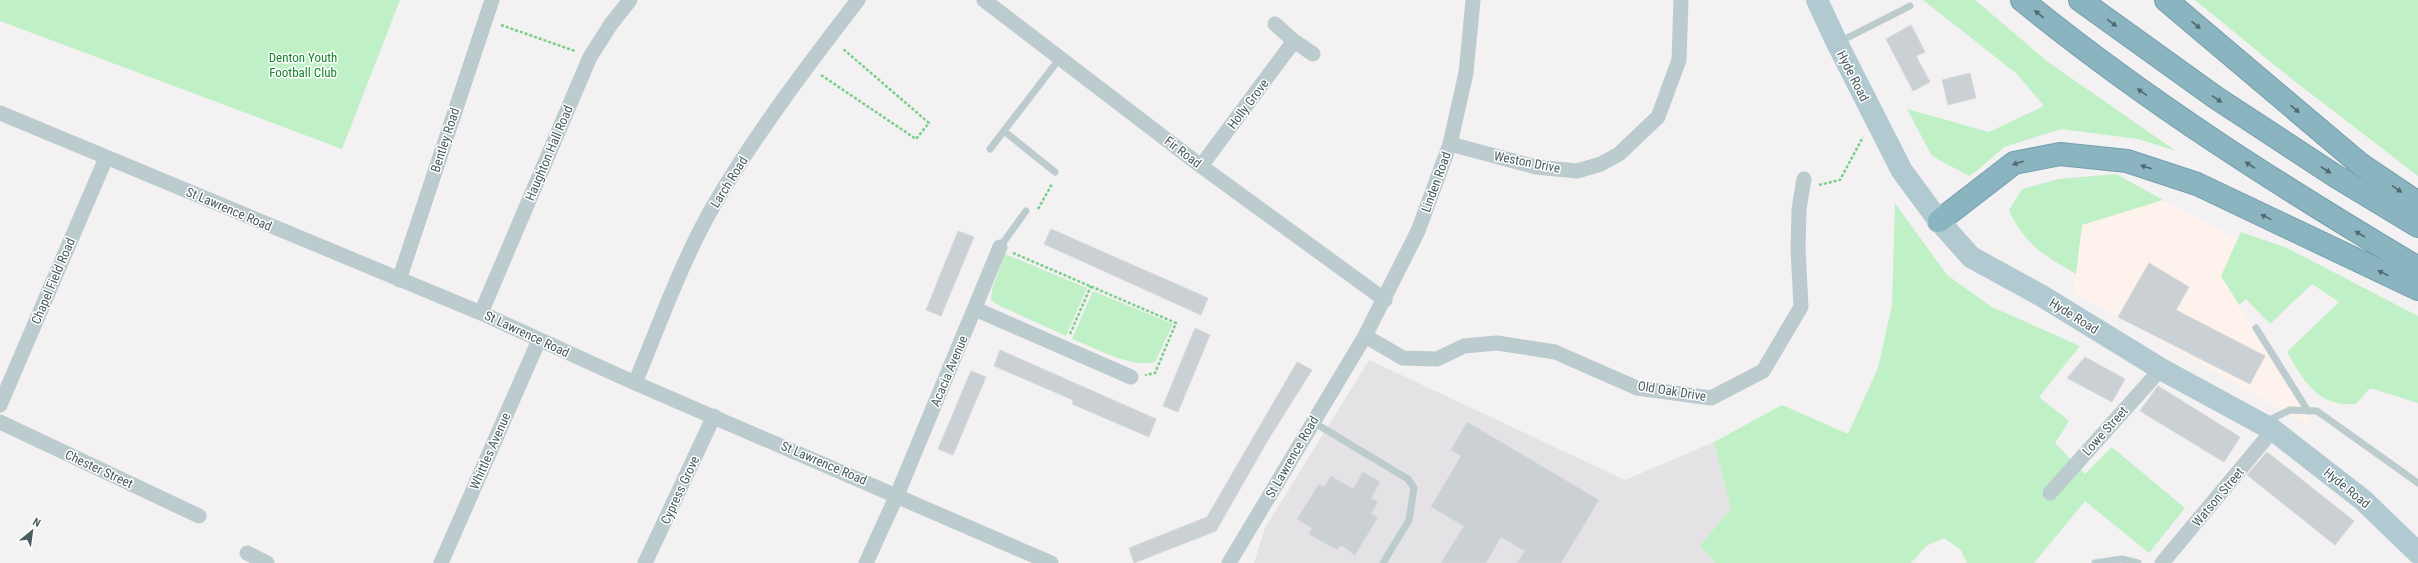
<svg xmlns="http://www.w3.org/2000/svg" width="2418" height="563" viewBox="0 0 2418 563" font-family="'Roboto Condensed',sans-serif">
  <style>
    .commercial { fill: #fdf3ec }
    .education { fill: #e4e2e4 }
    .green { fill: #c0f0c5 }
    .building { fill: #cbd0d4; stroke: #d5d9dc }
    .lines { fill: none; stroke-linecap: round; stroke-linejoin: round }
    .highway-casing { stroke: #749fac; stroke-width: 24 }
    .path { stroke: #77cf8a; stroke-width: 2.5; stroke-dasharray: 3 2; stroke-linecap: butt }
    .lane { stroke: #bccbce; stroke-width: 7 }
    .street { stroke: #bccbce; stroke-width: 15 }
    .primary { stroke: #b1c9d0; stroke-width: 22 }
    .highway { stroke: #89b4c0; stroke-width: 22 }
    .oneway { fill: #52686e }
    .labels { text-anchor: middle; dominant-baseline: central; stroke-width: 3; stroke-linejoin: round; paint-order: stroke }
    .park-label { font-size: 13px; fill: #16832d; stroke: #fff }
    .street-label { font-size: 13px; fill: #485b5f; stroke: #fff }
  </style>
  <rect width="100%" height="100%" fill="#f3f1f2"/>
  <path class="commercial" d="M 2163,200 L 2237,239 L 2221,276 L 2315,429 L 2073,292 L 2082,225 Z"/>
  <path class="education" d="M 1369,360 L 1625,480 L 1714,442 L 1731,508 L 1700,546 L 1715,563 L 1254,563 L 1265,528 Z"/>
  <path class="green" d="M 0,0 L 400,0 L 342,149 L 0,21 Z
    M 1923,0 L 1975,0 L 2048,62 L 2176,151 L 2138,139 L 2061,129 L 2004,147 L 1978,170 L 1969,176 L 1932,156 L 1907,109 L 1989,132 L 2044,106 L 2017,74 Z
    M 2195,0 L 2418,0 L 2418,176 L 2288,76 Z
    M 2116,174 L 2163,200 L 2082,225 L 2076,274 C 2045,256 2024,244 2009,210 L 2022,189 L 2059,179 Z
    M 1895,203 L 1947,275 L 1992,307 L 2080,346 L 2039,397 L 2069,421 L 2055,443 L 2085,474 L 2112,447 L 2185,508 L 2149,553 L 2085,501 L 2034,563 L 1967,563 L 1961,550 L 1944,538 L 1926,546 L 1911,563 L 1715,563 L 1700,546 L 1731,508 L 1714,442 L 1782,405 L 1848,434 L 1878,368 L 1892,305 Z
    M 2241,232 L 2287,248 L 2418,316 L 2418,403 L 2370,388 L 2356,404 C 2317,407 2305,382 2287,352 L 2339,302 L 2312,284 L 2270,324 L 2246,299 L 2239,305 L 2221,276 Z
    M 1005,254 L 1087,288 L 1066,336 L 998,305 L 991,300 L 992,290 Z
    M 1093,291 L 1173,324 L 1155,362 C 1132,369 1094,347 1072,339 Z"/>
  <path class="building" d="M 1911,25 L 1925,52 L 1916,56 L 1930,82 L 1913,91 L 1886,39 Z
    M 1970,73 L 1976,98 L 1948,105 L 1942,80 Z
    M 1051,229 L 1208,298 L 1201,315 L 1044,244 Z
    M 958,231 L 974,237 L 941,316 L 926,310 Z
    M 2149,263 L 2189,287 L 2176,310 L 2265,356 L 2250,384 L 2118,317 Z
    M 1195,328 L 1210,335 L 1178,412 L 1163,406 Z
    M 1000,350 L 1156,419 L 1149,437 L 1072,404 L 1073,400 L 994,366 Z
    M 2085,357 L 2125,379 L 2112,402 L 2067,378 Z
    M 1297,362 L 1312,370 L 1268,440 L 1216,531 L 1134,563 L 1129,548 L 1207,517 Z
    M 971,371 L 986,377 L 953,455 L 938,449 Z
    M 2158,386 L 2240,437 L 2224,462 L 2140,411 Z
    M 1467,422 L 1599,500 L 1561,563 L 1517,563 L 1525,551 L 1501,537 L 1486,563 L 1441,563 L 1464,526 L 1431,507 L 1461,456 L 1451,450 Z
    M 2267,452 L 2354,521 L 2335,545 L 2247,475 Z
    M 1363,472 L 1380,482 L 1371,498 L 1378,502 L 1371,514 L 1378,517 L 1355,555 L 1341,545 L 1337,550 L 1309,534 L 1312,528 L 1297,519 L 1319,484 L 1324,487 L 1331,476 L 1353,489 Z"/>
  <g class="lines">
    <defs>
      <path id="highway" d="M 2022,0 C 2146,101 2280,186 2418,268
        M 2080,0 L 2215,97 L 2337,177 L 2418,226
        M 2166,0 L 2360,164 L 2418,203
        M 1939,221 L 2014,163 L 2060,154 L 2127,161 L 2197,184 L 2418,289"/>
    </defs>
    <use href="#highway" class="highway-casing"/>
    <path class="path" d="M 501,25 L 575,51
      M 821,75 L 916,139 L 929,123 L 842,48
      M 1819,185 L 1840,180 L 1863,137
      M 1038,209 L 1052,184
      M 1013,253 L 1176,323 L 1155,373 L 1145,375
      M 1070,334 L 1091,286"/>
    <path class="lane" d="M 1839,42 L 1910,6
      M 1004,131 L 1055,172
      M 990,149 L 1060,58
      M 1000,247 L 1026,211
      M 2256,328 L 2308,411
      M 1313,422 L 1408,479 L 1414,488 L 1409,520 L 1383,563
      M 2265,422 L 2290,410 L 2317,411 L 2418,483
      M 2095,563 L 2122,559 L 2138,563"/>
    <path class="street" d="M 984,0 L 1201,166 L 1385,300
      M 1275,24 L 1294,41
      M 0,113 L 481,313 L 635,383 L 1051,563
      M 1450,144 L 1536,167 L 1577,171 L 1601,164 L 1619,154 L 1658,117 L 1679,60 L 1681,0
      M 1201,166 L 1294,41 L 1313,54
      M 399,280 L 492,0
      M 975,309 L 1131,377
      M 481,313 L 590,57 L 611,24 L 630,0
      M 1365,336 L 1403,358 L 1437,359 L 1464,346 L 1497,343 L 1555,352 L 1637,388 L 1711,398 L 1763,371 L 1801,307 L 1798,248 L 1799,209 L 1804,179
      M 635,383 C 660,323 682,260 715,203 C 757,132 808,65 858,0
      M 0,405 L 106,158
      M 0,422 L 199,516
      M 2050,493 L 2161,369
      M 247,553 L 267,563
      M 441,563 L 539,340
      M 645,563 L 714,416
      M 866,563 L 897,495 L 1000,247
      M 1229,563 L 1365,336 L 1418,231 L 1450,144 L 1466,73 L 1473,0
      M 2162,563 L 2273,430"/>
    <path class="primary" d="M 1817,0 L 1837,43 L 1902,171 L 1939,221 L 1971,257 L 2042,296 L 2161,369 L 2273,430 L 2363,500 L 2418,553"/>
    <use href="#highway" class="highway"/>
  </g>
  <defs><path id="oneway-solid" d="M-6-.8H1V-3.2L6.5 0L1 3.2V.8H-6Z"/></defs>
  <g class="oneway">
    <use href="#oneway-solid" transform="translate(2039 14) rotate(-141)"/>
    <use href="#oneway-solid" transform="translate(2112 23) rotate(36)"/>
    <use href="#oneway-solid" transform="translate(2196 25) rotate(40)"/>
    <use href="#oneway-solid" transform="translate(2142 92) rotate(-145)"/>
    <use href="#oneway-solid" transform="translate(2217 99) rotate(34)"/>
    <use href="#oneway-solid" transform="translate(2295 109) rotate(40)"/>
    <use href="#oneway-solid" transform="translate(2018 163) rotate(163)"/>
    <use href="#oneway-solid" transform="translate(2250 165) rotate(-147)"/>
    <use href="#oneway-solid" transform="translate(2146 167) rotate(-162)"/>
    <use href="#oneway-solid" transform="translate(2326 170) rotate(33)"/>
    <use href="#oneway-solid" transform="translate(2397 189) rotate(34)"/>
    <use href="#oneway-solid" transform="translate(2266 217) rotate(-154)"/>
    <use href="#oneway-solid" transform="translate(2360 234) rotate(-149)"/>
    <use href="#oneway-solid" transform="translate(2383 273) rotate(-154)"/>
  </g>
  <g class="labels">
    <g class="park-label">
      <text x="303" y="57">Denton Youth<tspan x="303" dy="15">Football Club</tspan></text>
    </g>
    <g class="street-label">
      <text transform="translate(1853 76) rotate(63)">Hyde Road</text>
      <text transform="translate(1248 104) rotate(-53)">Holly Grove</text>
      <text transform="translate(445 140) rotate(-72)">Bentley Road</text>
      <text transform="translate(1183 152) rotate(37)">Fir Road</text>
      <text transform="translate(549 153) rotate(-67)">Haughton Hall Road</text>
      <text transform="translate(1527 162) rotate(11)">Weston Drive</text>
      <text transform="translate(729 182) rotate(-58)">Larch Road</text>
      <text transform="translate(1436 182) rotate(-70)">Linden Road</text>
      <text transform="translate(229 209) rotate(23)">St Lawrence Road</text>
      <text transform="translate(53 281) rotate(-67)">Chapel Field Road</text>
      <text transform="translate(2074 316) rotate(32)">Hyde Road</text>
      <text transform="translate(527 334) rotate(25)">St Lawrence Road</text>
      <text transform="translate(949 371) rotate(-67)">Acacia Avenue</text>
      <text transform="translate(1672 391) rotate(9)">Old Oak Drive</text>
      <text transform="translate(2105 431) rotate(-48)">Lowe Street</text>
      <text transform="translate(490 451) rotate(-66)">Whittles Avenue</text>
      <text transform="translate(1292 457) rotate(-60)">St Lawrence Road</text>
      <text transform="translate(824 463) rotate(23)">St Lawrence Road</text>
      <text transform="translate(99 469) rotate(25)">Chester Street</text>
      <text transform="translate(2347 488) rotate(39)">Hyde Road</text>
      <text transform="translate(680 490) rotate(-65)">Cypress Grove</text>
      <text transform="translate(2218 497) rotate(-50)">Watson Street</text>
    </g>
  </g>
  <g transform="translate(32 531) rotate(29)" stroke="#ffffff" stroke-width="3" paint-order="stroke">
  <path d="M0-3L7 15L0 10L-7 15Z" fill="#485b5f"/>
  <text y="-6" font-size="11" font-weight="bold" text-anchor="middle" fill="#485b5f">N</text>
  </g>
</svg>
